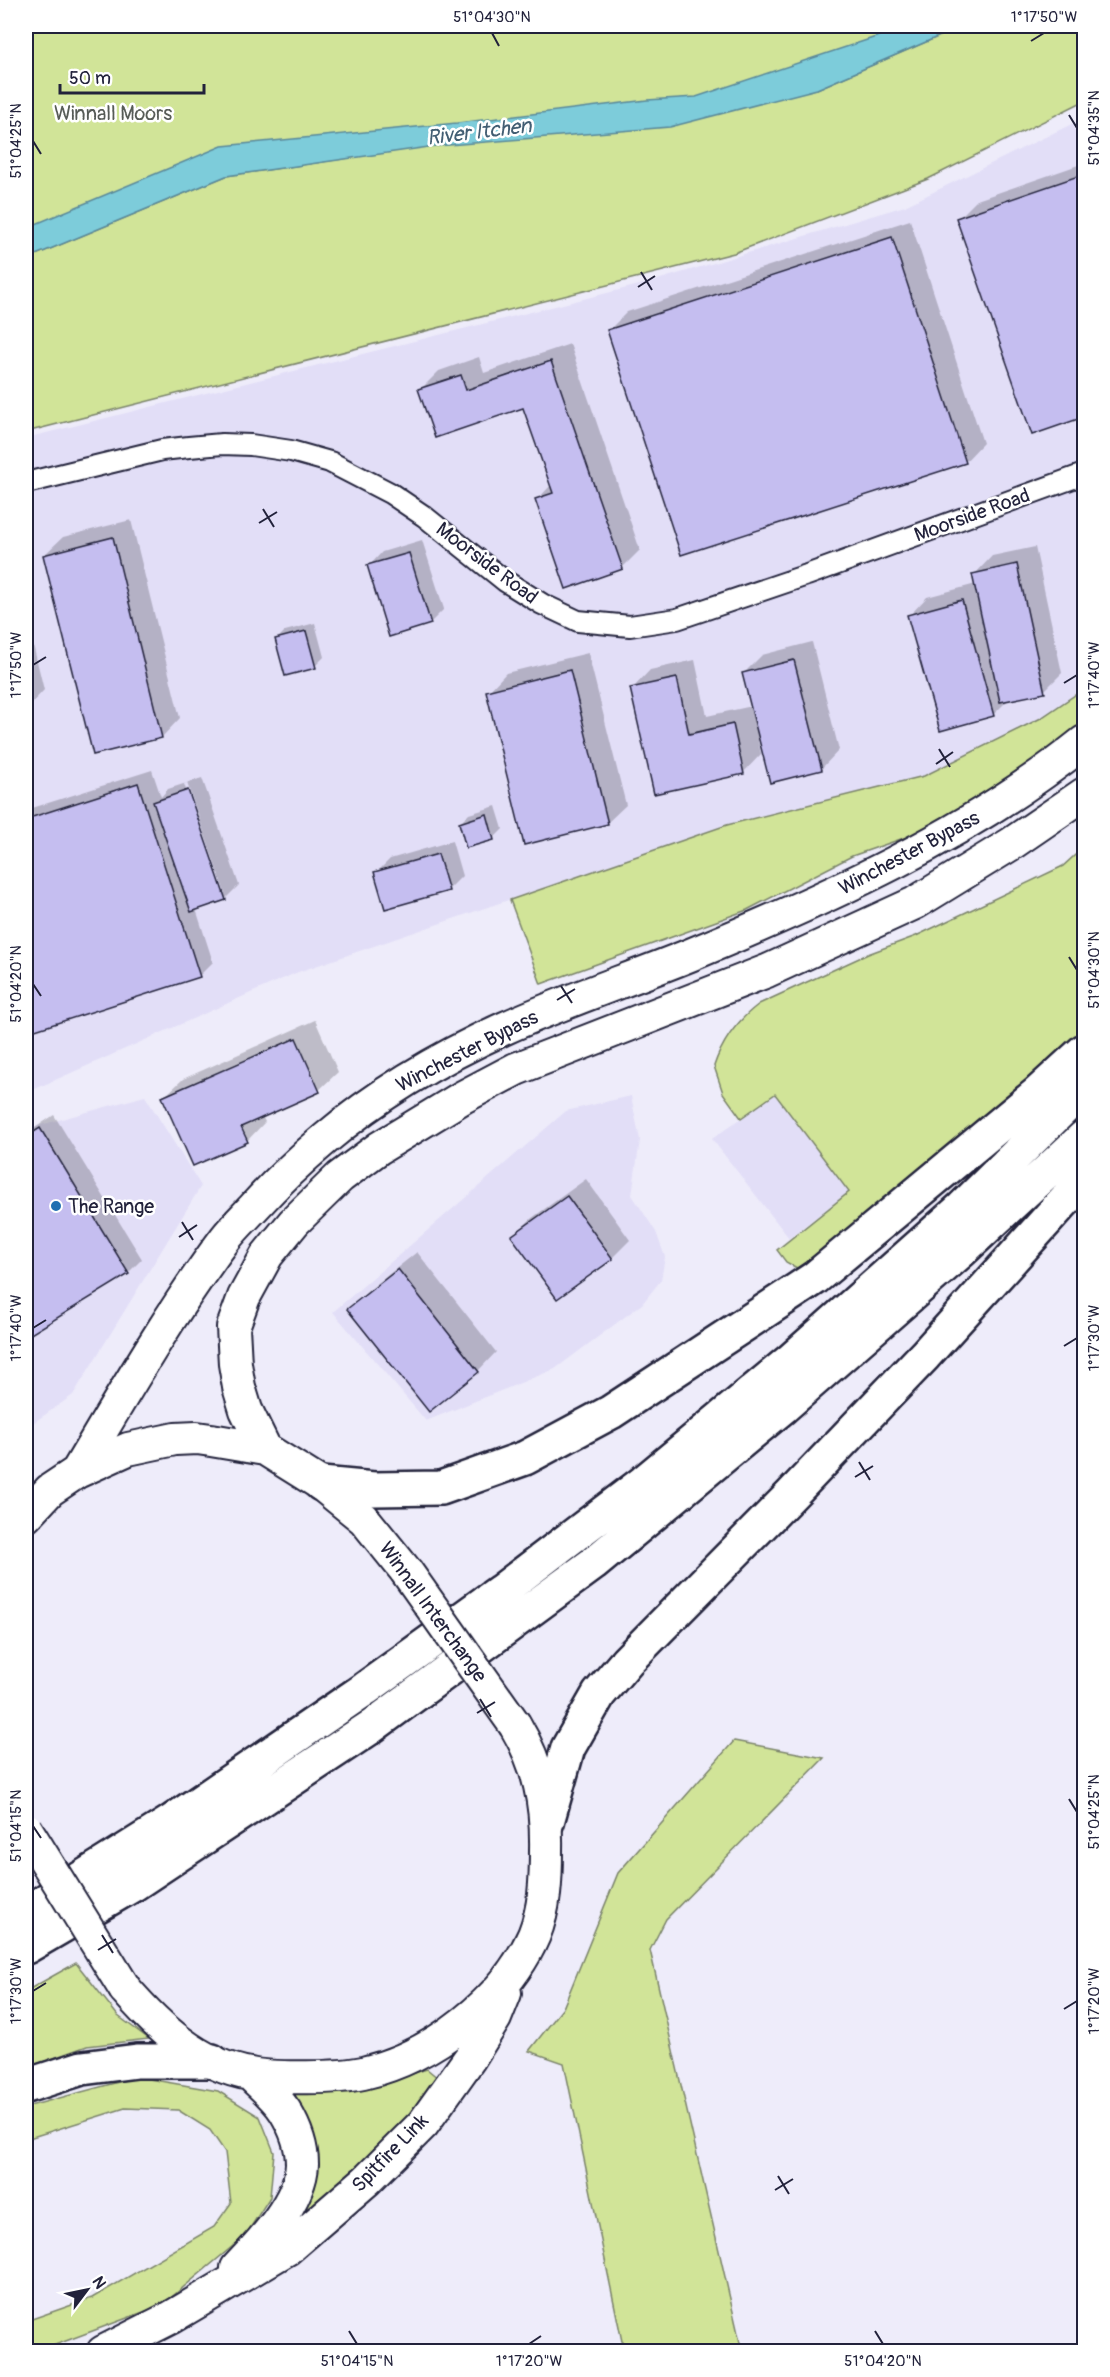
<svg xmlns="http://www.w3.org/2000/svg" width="1110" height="2377" viewBox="0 0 1110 2377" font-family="Pangolin,sans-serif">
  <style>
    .built { fill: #e2def7 }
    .green { fill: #d1e498; stroke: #7a836a; stroke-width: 1.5 }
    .water { fill: #7dccda; stroke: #59889a; stroke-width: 1.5 }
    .shadow { fill: #0003; fill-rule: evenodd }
    .building { fill: #c5bef0; stroke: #22223b; stroke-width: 1.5 }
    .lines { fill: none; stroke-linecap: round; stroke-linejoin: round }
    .minor-casing { stroke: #22223b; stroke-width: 24 }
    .trunk-casing { stroke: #22223b; stroke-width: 36 }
    .motorway-casing { stroke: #22223b; stroke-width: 38 }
    .minor { stroke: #fff; stroke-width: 20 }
    .trunk { stroke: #fff; stroke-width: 32 }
    .motorway { stroke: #fff; stroke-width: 33 }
    .trunk-bridge-casing { stroke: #22223b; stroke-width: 36; stroke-linecap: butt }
    .trunk-bridge { stroke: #fff; stroke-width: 32 }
    .ticks { fill: none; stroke: #22223b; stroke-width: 2 }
    .poi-dot { fill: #1f6fb2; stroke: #fff; stroke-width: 2 }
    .labels { text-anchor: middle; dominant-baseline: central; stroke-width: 5; stroke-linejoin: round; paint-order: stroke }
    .park-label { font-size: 20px; fill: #575c57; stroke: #fff }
    .street-label { font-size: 20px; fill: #22223b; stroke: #fff }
    .poi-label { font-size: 20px; fill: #22223b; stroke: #fff; text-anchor: start }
    .water-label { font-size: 21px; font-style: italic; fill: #425e73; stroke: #fff }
    .neatline { fill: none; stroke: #22223b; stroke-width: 2 }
    .ticks-label { font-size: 15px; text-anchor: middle; fill: #22223b }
  </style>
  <rect width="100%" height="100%" fill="#eeecfa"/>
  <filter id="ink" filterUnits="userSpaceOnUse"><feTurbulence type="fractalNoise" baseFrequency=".0167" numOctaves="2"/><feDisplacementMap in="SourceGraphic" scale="12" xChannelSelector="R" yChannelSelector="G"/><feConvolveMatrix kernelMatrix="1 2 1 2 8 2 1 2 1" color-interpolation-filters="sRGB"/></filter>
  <g filter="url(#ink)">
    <path class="built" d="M 1084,118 L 1084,689 L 1041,718 L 924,776 L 727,825 L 298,972 L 26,1093 L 26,438 L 647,283 L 905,206 Z
      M 774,1094 L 849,1192 L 789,1238 L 712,1139 Z
      M 145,1096 L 201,1186 L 73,1395 L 26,1428 L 26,1132 L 37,1126 Z
      M 631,1096 L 640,1140 L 632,1195 L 656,1232 L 665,1257 L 661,1280 L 642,1304 L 555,1369 L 426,1421 L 333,1312 L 566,1111 Z"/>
    <path class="green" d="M 26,26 L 934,26 L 719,104 L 231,161 L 26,242 Z
      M 963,26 L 1084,26 L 1084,101 L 928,179 L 734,253 L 26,432 L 26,259 L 226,176 L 817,89 Z
      M 1084,689 L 1084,722 L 950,822 L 852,856 L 747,910 L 541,984 L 510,900 L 727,825 L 924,776 L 1041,718 Z
      M 1084,847 L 1084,1039 L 874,1214 L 797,1268 L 786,1262 L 777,1250 L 849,1192 L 775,1094 L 741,1118 L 723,1093 L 714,1066 C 722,1042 738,1020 759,1004 L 868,954 L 916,936 L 1063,866 Z
      M 734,1741 L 824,1758 L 666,1919 L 650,1950 L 742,2351 L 624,2351 L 564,2063 L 529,2051 L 563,2008 L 618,1873 Z
      M 76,1963 L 118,2016 L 149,2039 L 87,2046 L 26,2068 L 26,1991 Z
      M 427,2069 L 439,2079 L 424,2103 L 294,2229 L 315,2183 L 286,2092 L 354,2092 Z
      M 137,2077 L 218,2091 L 260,2117 L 274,2152 L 270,2197 L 245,2236 L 162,2305 L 39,2351 L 26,2351 L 26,2321 L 92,2298 L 214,2227 L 231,2203 L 225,2152 L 210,2130 L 178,2110 L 125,2108 L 26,2139 L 26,2107 Z"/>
    <path class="water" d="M 901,26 L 963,26 L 817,89 L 670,127 L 436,146 L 226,176 L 26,259 L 26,228 L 222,146 L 457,123 L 647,100 L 696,97 L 876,37 Z"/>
    <path class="shadow" d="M 1084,163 L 1084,415 L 1033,433 L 958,219 L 977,200 Z
      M 910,220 L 983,443 L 965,462 L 609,330 L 627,312 Z
      M 570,344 L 640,550 L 622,568 L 537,500 L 551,485 L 524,406 L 420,390 L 439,371 L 479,357 L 484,373 Z
      M 131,520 L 180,718 L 162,737 L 94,753 L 44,555 L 63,537 Z
      M 422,540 L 444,609 L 430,623 L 369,566 L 382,552 Z
      M 1035,547 L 1062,673 L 1044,691 L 1009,699 L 993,715 L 909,616 L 927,597 L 976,584 L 974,575 L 992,556 Z
      M 315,623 L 324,657 L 315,666 L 276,640 L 285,631 Z
      M 29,628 L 44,690 L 31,704 L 26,705 L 26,629 Z
      M 812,642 L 839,750 L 821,769 L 761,740 L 758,741 L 761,754 L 743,773 L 655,792 L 632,689 L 650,670 L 695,660 L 707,716 L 752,706 L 744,673 L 762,655 Z
      M 588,653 L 626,805 L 607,823 L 488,692 L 506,673 Z
      M 152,770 L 161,797 L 168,789 L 202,778 L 239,885 L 225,899 L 196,909 L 213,962 L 199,976 L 26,1031 L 26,810 ZM 187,783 L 225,893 L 222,893 L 184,784 Z
      M 496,806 L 503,829 L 494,838 L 467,846 L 460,823 L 469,814 Z
      M 452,841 L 462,876 L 448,890 L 376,873 L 390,859 Z
      M 315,1020 L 338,1072 L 319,1090 L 262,1116 L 265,1122 L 247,1141 L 164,1097 L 183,1079 Z
      M 54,1115 L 142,1259 L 128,1273 L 26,1335 L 26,1134 Z
      M 586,1179 L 630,1240 L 612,1258 L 513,1236 L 532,1218 Z
      M 417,1252 L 496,1352 L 478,1371 L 429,1410 L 349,1309 L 368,1291 Z"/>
    <path class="building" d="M 1084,174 L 1084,417 L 1032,435 L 956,218 Z
      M 892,237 L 966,463 L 681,555 L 607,330 Z
      M 551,361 L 623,569 L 566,589 L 535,499 L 553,493 L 523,408 L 435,438 L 418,389 L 461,375 L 466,390 Z
      M 113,537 L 162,738 L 93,755 L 43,555 Z
      M 409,553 L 431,624 L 389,637 L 367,565 Z
      M 1017,564 L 1045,693 L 1000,702 L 972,574 Z
      M 962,600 L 994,716 L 940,731 L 907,615 Z
      M 306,631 L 316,668 L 285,676 L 275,639 Z
      M 794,660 L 822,770 L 770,783 L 742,673 Z
      M 570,670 L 608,824 L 524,845 L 486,691 Z
      M 677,678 L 689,734 L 733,724 L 744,774 L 654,794 L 630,688 Z
      M 26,681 L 31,705 L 26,707 Z
      M 138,783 L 200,977 L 26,1033 L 26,819 Z
      M 188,790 L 226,900 L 191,912 L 153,802 Z
      M 487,814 L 494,840 L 466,848 L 459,823 Z
      M 438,854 L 449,891 L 385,909 L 374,872 Z
      M 296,1038 L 320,1092 L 241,1127 L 248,1142 L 193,1166 L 162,1097 Z
      M 40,1128 L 129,1274 L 26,1337 L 26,1137 Z
      M 567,1196 L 613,1259 L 557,1299 L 511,1236 Z
      M 398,1269 L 479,1372 L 429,1412 L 347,1309 Z"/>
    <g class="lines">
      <defs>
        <path id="minor" d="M 26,483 L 162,450 L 189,447 L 222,444 L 251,445 L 291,451 L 330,462 L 390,493 L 424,516 L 505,581 L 542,604 L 578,621 L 630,626 L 677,619 L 807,575 L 1084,474"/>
        <path id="trunk" d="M 265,1449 L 246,1410 L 239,1387 L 235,1364 L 233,1327 L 244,1297 L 267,1255 L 294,1222 L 340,1177 L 379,1148 L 463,1097 L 516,1069 L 767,971 L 915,903 L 1011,844 L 1084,794
          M 77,1472 C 124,1393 170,1313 225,1239 C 234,1227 245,1217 255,1206 C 277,1182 300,1160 325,1139 C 378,1094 441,1057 505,1028 C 565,1001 628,980 690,955 C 828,898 967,836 1084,742
          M 26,1516 L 50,1490 L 77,1472 L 128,1449 L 175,1439 L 197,1438 L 211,1440 L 265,1449 L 321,1484 L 364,1519 L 406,1571
          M 125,1989 C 158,2027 198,2065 250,2074 C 274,2079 340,2078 363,2073 C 432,2057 506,2000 534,1935 C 545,1908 546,1879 546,1850 C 547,1804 539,1765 515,1725
          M 237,2268 C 261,2243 301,2201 302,2164 C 302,2146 294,2126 285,2111 C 276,2097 262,2086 250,2074
          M 103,2352 L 170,2318 L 287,2249 L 367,2180 L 423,2124 L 470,2058 L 495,2018 L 505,1993"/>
        <path id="motorway" d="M 321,1484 L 374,1489 L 441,1488 L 525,1458 L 611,1412 L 815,1278 L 1038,1093 L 1084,1051
          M 547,1822 L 568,1748 L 599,1694 L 627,1661 L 791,1495 L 925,1355 L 1084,1179
          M 26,1913 L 171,1822 L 365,1689 L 501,1591 L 644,1482 L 790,1361 L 962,1208 L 1084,1088
          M 26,1947 L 134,1884 L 371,1727 L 593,1564 L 783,1407 L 960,1252 L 1084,1137
          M 26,2086 L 82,2068 L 137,2061 L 212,2061"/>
      </defs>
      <use href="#minor" class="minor-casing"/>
      <use href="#trunk" class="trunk-casing"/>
      <use href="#motorway" class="motorway-casing"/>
      <use href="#minor" class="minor"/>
      <use href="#trunk" class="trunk"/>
      <use href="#motorway" class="motorway"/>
      <defs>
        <path id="trunk-bridge" d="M 406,1571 L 515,1725
          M 26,1829 L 125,1989"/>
      </defs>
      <use href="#trunk-bridge" class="trunk-bridge-casing"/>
      <use href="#trunk-bridge" class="trunk-bridge"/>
    </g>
  </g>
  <path class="ticks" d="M 492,33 L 499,46M 1031,41 L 1044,33M 1069,115 L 1077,128M 33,141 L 41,154M 641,272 L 652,290M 638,287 L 655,276M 263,509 L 274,527M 259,523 L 277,512M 33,665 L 46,657M 1064,683 L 1077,675M 939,749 L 950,767M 936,764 L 953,752M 1069,957 L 1077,970M 33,984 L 41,996M 561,986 L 572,1003M 557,1000 L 575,989M 182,1222 L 193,1240M 179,1237 L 197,1225M 33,1328 L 46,1320M 1064,1346 L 1077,1338M 859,1462 L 870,1480M 855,1477 L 873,1466M 480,1699 L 491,1717M 477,1713 L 495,1702M 1069,1799 L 1077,1812M 33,1826 L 41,1838M 102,1935 L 113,1953M 98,1950 L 116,1939M 33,1991 L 46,1983M 1064,2009 L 1077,2001M 778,2176 L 789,2194M 775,2190 L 793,2179M 349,2331 L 357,2344M 875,2331 L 883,2344M 529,2344 L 541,2336"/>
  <circle class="poi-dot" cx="56" cy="1206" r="6"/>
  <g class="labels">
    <g class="park-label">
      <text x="113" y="113">Winnall Moors</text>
    </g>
    <g class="street-label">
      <text transform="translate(972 515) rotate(-20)">Moorside Road</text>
      <text transform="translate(487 563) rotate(37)">Moorside Road</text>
      <text transform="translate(909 853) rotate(-28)">Winchester Bypass</text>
      <text transform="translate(467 1051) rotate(-27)">Winchester Bypass</text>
      <text transform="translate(433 1612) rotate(54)">Winnall Interchange</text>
      <text transform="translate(390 2153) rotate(-46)">Spitfire Link</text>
    </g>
    <g class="poi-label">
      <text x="68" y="1206">The Range</text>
    </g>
    <g class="water-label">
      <text transform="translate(479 132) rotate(-7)">River Itchen</text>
    </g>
  </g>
  <rect width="1110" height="2377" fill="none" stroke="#fff" stroke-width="66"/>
  <g transform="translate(87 2290) rotate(58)" stroke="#ffffff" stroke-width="4.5" paint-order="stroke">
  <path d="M0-4.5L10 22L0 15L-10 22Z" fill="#22223b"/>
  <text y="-9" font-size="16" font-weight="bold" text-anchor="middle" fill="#22223b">N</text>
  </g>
  <path d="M60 84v9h144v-9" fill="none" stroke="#22223b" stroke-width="3"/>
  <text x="69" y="84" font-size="18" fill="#22223b" stroke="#ffffff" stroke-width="4.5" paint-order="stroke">50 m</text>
  <rect x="33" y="33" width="1044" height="2311" class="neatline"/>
  <g class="ticks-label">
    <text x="492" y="22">51°04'30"N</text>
    <text x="1044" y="22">1°17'50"W</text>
    <text transform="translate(1094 128) rotate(-90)" y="5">51°04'35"N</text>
    <text transform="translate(16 141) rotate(-90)" y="5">51°04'25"N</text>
    <text transform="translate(16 665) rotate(-90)" y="5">1°17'50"W</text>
    <text transform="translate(1094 675) rotate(-90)" y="5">1°17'40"W</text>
    <text transform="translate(1094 970) rotate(-90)" y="5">51°04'30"N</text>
    <text transform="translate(16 984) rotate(-90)" y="5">51°04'20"N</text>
    <text transform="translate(16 1328) rotate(-90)" y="5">1°17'40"W</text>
    <text transform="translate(1094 1338) rotate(-90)" y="5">1°17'30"W</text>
    <text transform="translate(1094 1812) rotate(-90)" y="5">51°04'25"N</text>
    <text transform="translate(16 1826) rotate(-90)" y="5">51°04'15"N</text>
    <text transform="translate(16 1991) rotate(-90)" y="5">1°17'30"W</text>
    <text transform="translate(1094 2001) rotate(-90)" y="5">1°17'20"W</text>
    <text x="357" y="2366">51°04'15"N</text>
    <text x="529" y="2366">1°17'20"W</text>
    <text x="883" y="2366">51°04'20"N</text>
  </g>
</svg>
